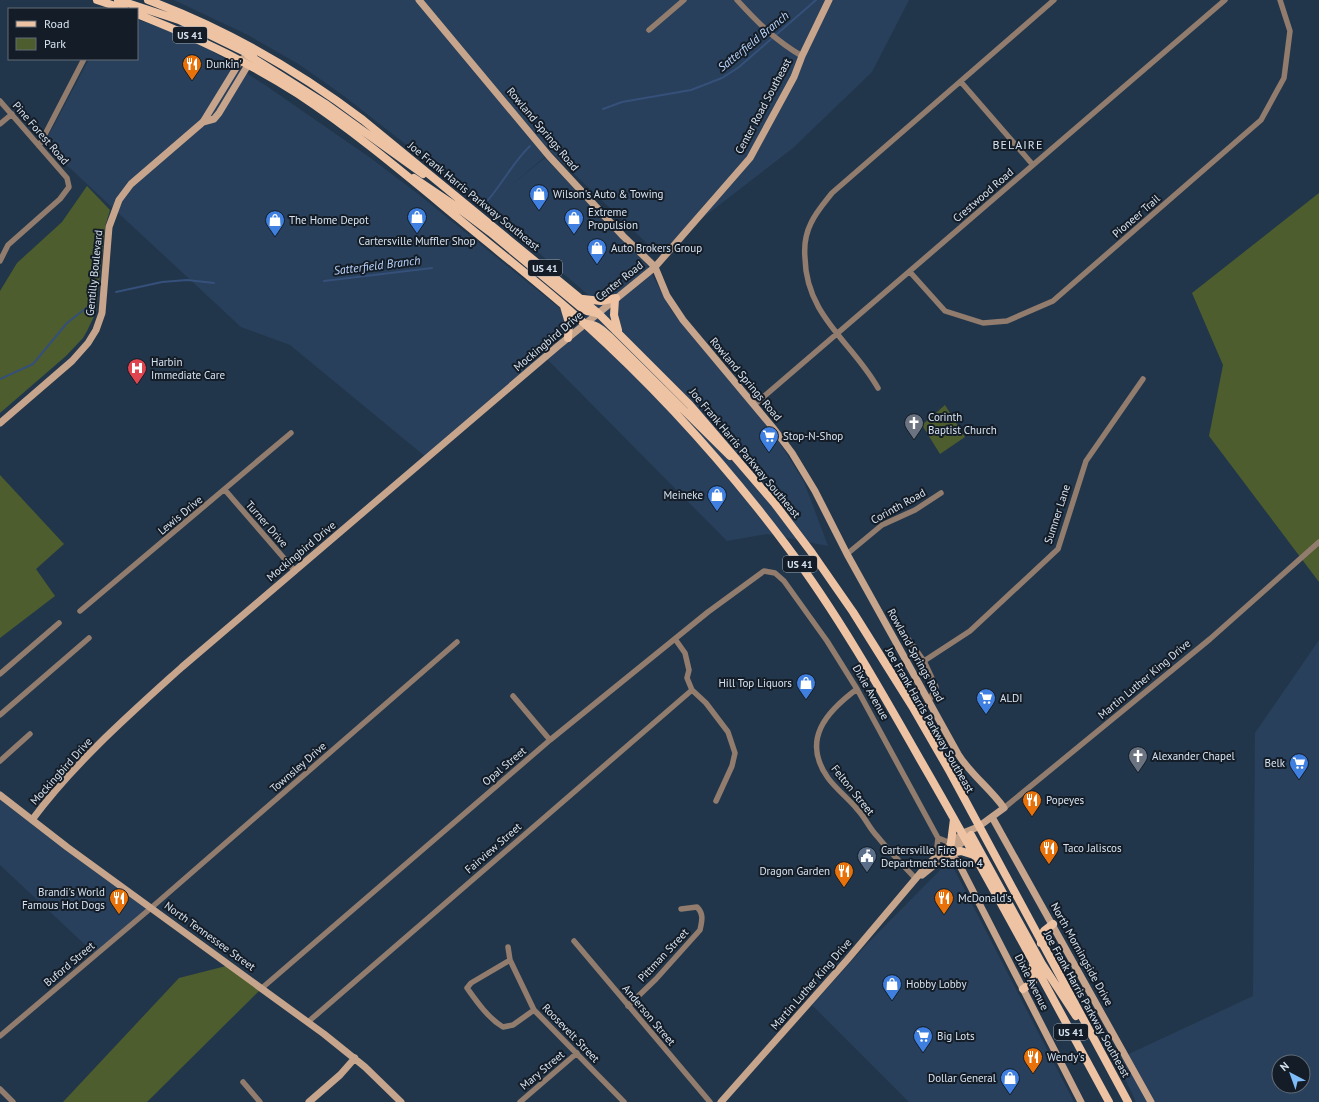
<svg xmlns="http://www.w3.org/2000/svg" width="1319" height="1102" viewBox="0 0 1319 1102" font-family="'PT Sans',sans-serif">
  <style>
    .built { fill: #28405b; fill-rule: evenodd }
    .green { fill: #4d5d2d }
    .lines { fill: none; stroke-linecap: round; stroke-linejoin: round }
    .stream { stroke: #35507a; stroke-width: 2 }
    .street { stroke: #917c6d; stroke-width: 5.5 }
    .secondary { stroke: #c6a58c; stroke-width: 7 }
    .primary { stroke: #eec3a3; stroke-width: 8 }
    .labels { text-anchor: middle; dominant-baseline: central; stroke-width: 4; stroke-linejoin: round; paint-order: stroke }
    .shield { fill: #141d27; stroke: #9ca7b4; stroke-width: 1 }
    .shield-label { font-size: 10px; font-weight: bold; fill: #d6e2f0 }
    .poi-label { font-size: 11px; fill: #d6e2f0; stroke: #141d27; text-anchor: start }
    .street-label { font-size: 11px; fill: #d6e2f0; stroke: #141d27 }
    .water-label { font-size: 12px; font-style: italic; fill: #bbd6ff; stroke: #141d27 }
    .neighbourhood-label { font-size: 12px; letter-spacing: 1px; fill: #d6e2f0; stroke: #141d27 }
  </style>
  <rect width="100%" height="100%" fill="#22364b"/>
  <path class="built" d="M 174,0 L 909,0 L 872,72 L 793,148 L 657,253 L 551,152 L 512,184 L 545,158 L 647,265 L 671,310 L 775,435 L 804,482 L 828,546 L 767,534 L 727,541 L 545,357 L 558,346 L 598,303 L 468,193 L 344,96 L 300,65 L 248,35 Z
    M 137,20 L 181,31 L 265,85 L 372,159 L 418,194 L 578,323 L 427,458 L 290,345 L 241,327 L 44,144 L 89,59 L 137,59 Z
    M 1319,640 L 1319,1102 L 1136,1102 L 1116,1060 L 1253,996 L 1255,733 ZM 1279,1062 L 1303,1062 L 1303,1086 L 1279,1086 Z
    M 0,798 L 151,908 L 96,955 L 0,865 Z
    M 945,865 L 953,867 L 1074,1102 L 909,1102 L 812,1005 L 868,943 Z"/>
  <path class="green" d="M 87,186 L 110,210 L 105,227 L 96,312 L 87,331 L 83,338 L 66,356 L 0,413 L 0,291 L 17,263 L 62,222 Z
    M 1319,193 L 1319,582 L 1209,436 L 1223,365 L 1192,293 Z
    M 945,405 L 965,437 L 940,454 L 922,425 Z
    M 0,475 L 64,544 L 36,569 L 55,596 L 0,638 Z
    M 230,965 L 262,988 L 147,1102 L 63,1102 L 179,978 Z"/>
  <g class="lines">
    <path class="stream" d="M 603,109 L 622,102 L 691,90 L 722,78 L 739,67 L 816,0
      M 488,200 C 503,183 513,162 530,146
      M 324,281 L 432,268
      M 116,292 L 162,282 L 187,280 L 214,283
      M 0,379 L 33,364 L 67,323 L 94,302"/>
    <path class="street" d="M 737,0 C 757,22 776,41 802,56
      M 649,30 L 684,0
      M 961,82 L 1033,165
      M 0,101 L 67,178 L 69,187 L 60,199 L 8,245 L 0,261
      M 0,124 L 12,114
      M 39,146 L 84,59
      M 910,272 L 945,311 L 983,323 L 1007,321 L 1053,301 L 1261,120 L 1284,78 L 1290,31 L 1280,0
      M 878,388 C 853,343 806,316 805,258 C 804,247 806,233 811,223 C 816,212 825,202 832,193 L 1054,0
      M 754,405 L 1225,0
      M 225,490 L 295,571
      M 847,554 L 882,525 L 915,510 L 941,493
      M 80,611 L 291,433
      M 901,629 L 924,661
      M 675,639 L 685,653 L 689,670 L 687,678 L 692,690 L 706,703 L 728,732 L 735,753 L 732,766 L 716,801
      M 0,674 L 59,623
      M 857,689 C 826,712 801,740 828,778 C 836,789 848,798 857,809 C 865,817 869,828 877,836 C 889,851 903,865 916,879
      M 513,696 L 550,740
      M 929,701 L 936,687 L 924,661 L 970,631 L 1058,549 L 1086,461 L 1143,379
      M 0,715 L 89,638
      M 0,761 L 30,734
      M 1004,808 L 1210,639 L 1319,542
      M 938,838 L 951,843
      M 574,941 L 710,1102
      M 508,947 L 510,960 L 534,1010 L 624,1102
      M 510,960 L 471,983 L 467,988 C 477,1002 488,1018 503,1027 L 513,1025 L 534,1010
      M 262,988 L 550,740 L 708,612 L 764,571 L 775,573 L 784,581 L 827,641 L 857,689 L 938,838 L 936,856
      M 628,1006 L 656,979 L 700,930 C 702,921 704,914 697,907 L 681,909
      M 308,1022 L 692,690
      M 0,1036 L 151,908 L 457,642
      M 243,1082 L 260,1102
      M 0,1089 L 13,1102
      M 520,1102 L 577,1053"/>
    <path class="secondary" d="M 419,0 L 549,156 L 623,236 L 650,262 L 655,267 L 667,296 L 683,320 L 774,429 L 792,453 L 815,491 L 847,554 L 958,754 C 971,775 990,788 1004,808 L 978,827 L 963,833 L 928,864 L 847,960 L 721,1102
      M 203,122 L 214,119 L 219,113 L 251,60
      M 0,423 L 72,361 L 88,343 L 96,330 L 102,313 L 109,227 L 119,200 L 131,184 L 203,122 L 241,60 L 253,52
      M 0,795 L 67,847 L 324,1034 L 365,1067 L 401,1102
      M 992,817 L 1151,1102
      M 32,820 C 74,763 130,714 182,667 L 558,346 L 655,267 L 750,158 L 794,77 L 802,56 L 829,0
      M 950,853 L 958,862 L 1081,1102
      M 922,875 L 970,836
      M 309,1102 L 340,1075 L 355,1058"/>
    <path class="primary" d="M 97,0 L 124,9
      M 118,0 L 179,20 L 253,56
      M 148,0 C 226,29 297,70 363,120 L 598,313 L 690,405 L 775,504 L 812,553 L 853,612 L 912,706 L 950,772 L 1128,1102
      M 137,14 C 193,36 247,61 298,94 C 354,131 406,175 458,218 C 500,253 544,287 584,323 C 658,390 726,465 786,545 C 837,613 879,687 921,761 C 986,873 1047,988 1109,1102
      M 248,55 L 327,105 L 423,174
      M 414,178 L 457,207 L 490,232 L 579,306 L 587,311 L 597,313
      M 583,299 L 601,301 L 616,298
      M 615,299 L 614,315 L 618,330
      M 564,306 L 569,323 L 568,338
      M 585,324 C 596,323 603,331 611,338 L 730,456
      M 971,835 L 1042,964 L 1076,1016
      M 951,843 L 954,819
      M 950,853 L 961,851 L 974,855
      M 1041,943 L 1044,931 L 1053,924
      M 1023,989 L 1033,982 L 1033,965"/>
  </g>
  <defs>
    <symbol id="restaurant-pin" viewBox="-11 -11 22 30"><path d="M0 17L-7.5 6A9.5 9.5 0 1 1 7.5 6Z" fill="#e8710a" stroke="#141d27"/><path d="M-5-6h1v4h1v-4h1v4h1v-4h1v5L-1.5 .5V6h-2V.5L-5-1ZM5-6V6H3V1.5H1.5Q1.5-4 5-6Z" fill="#fff"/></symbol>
    <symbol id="shop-pin" viewBox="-11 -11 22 30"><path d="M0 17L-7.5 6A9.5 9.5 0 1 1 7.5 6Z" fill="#3f7fe0" stroke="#141d27"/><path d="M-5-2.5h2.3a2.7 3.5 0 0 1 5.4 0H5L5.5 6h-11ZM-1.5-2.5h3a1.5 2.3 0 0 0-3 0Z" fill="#fff"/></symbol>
    <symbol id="hospital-pin" viewBox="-11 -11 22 30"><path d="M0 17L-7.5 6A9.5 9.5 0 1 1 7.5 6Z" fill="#e0444e" stroke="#141d27"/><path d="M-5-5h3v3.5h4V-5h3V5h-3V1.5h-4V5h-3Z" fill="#fff"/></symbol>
    <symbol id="church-pin" viewBox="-11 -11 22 30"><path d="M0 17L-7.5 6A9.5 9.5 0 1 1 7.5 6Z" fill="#6b7280" stroke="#141d27"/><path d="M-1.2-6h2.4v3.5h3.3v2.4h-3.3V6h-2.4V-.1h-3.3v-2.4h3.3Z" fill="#fff"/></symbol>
    <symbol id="supermarket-pin" viewBox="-11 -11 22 30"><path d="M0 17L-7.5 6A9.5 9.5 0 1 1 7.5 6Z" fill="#3f7fe0" stroke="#141d27"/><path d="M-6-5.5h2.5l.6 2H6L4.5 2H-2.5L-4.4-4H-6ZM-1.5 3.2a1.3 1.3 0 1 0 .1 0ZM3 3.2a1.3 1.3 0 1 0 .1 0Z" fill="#fff"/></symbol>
    <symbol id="civic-pin" viewBox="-11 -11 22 30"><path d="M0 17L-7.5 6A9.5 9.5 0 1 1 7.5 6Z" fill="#5c6f8a" stroke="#141d27"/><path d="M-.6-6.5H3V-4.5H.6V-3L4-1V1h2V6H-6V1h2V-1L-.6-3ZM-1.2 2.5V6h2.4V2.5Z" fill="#fff"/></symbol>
  </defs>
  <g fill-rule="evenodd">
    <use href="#restaurant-pin" x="181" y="53" width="22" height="30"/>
    <use href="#shop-pin" x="528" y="183" width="22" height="30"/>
    <use href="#shop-pin" x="406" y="206" width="22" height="30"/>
    <use href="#shop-pin" x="563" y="207" width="22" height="30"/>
    <use href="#shop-pin" x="264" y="209" width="22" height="30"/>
    <use href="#shop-pin" x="586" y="237" width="22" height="30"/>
    <use href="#hospital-pin" x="126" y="357" width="22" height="30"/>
    <use href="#church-pin" x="903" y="412" width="22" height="30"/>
    <use href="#supermarket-pin" x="758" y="425" width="22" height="30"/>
    <use href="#shop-pin" x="706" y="484" width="22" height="30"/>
    <use href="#shop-pin" x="795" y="672" width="22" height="30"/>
    <use href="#supermarket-pin" x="975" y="687" width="22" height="30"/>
    <use href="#church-pin" x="1127" y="745" width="22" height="30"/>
    <use href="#supermarket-pin" x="1288" y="752" width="22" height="30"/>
    <use href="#restaurant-pin" x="1021" y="789" width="22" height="30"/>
    <use href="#restaurant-pin" x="1038" y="837" width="22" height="30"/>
    <use href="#civic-pin" x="856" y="845" width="22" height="30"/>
    <use href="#restaurant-pin" x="833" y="860" width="22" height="30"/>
    <use href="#restaurant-pin" x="108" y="887" width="22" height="30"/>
    <use href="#restaurant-pin" x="933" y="887" width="22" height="30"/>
    <use href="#shop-pin" x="881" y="973" width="22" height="30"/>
    <use href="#supermarket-pin" x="912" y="1025" width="22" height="30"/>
    <use href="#restaurant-pin" x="1022" y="1046" width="22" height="30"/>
    <use href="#shop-pin" x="999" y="1067" width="22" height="30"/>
  </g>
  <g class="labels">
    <g class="shield">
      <rect x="173" y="27" width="34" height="16" rx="3"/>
      <rect x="528" y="260" width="34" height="16" rx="3"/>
      <rect x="783" y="556" width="34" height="16" rx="3"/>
      <rect x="1054" y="1024" width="34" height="16" rx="3"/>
    </g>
    <g class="shield-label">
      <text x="190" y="35">US 41</text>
      <text x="545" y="268">US 41</text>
      <text x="800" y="564">US 41</text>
      <text x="1071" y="1032">US 41</text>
    </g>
    <g class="poi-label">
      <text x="206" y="64">Dunkin'</text>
      <text x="553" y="194">Wilson's Auto &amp; Towing</text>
      <text x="588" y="212">Extreme<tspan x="588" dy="13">Propulsion</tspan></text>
      <text x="289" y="220">The Home Depot</text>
      <text x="417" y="241" text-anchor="middle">Cartersville Muffler Shop</text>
      <text x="611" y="248">Auto Brokers Group</text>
      <text x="151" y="362">Harbin<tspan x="151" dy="13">Immediate Care</tspan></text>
      <text x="928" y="417">Corinth<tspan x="928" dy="13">Baptist Church</tspan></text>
      <text x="783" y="436">Stop-N-Shop</text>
      <text x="703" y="495" text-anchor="end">Meineke</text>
      <text x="792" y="683" text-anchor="end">Hill Top Liquors</text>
      <text x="1000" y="698">ALDI</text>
      <text x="1152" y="756">Alexander Chapel</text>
      <text x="1285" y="763" text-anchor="end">Belk</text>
      <text x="1046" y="800">Popeyes</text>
      <text x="1063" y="848">Taco Jaliscos</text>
      <text x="881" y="850">Cartersville Fire<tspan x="881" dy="13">Department Station 4</tspan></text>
      <text x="830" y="871" text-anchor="end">Dragon Garden</text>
      <text x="105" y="892" text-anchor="end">Brandi's World<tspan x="105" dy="13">Famous Hot Dogs</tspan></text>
      <text x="958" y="898">McDonald's</text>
      <text x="906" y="984">Hobby Lobby</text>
      <text x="937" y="1036">Big Lots</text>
      <text x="1047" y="1057">Wendy's</text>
      <text x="996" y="1078" text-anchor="end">Dollar General</text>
    </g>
    <g class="street-label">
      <text transform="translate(763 106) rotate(-62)">Center Road Southeast</text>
      <text transform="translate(543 129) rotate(50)">Rowland Springs Road</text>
      <text transform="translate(41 133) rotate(49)">Pine Forest Road</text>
      <text transform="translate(983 195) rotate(-41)">Crestwood Road</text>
      <text transform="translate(474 196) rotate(39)">Joe Frank Harris Parkway Southeast</text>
      <text transform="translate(1136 216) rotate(-41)">Pioneer Trail</text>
      <text transform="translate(94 273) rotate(-84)">Gentilly Boulevard</text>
      <text transform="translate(619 281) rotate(-38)">Center Road</text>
      <text transform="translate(548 341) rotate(-40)">Mockingbird Drive</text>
      <text transform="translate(746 379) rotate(50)">Rowland Springs Road</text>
      <text transform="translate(745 453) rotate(50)">Joe Frank Harris Parkway Southeast</text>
      <text transform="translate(898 506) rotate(-29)">Corinth Road</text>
      <text transform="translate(1057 514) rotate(-72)">Sumner Lane</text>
      <text transform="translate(180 515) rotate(-40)">Lewis Drive</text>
      <text transform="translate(267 524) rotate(49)">Turner Drive</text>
      <text transform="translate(301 551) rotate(-40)">Mockingbird Drive</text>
      <text transform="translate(916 655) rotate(61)">Rowland Springs Road</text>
      <text transform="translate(1144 679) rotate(-40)">Martin Luther King Drive</text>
      <text transform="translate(871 692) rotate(60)">Dixie Avenue</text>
      <text transform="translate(930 720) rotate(60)">Joe Frank Harris Parkway Southeast</text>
      <text transform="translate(504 766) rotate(-40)">Opal Street</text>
      <text transform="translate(298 767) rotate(-41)">Townsley Drive</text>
      <text transform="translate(61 771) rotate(-48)">Mockingbird Drive</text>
      <text transform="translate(853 790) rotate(51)">Felton Street</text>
      <text transform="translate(493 848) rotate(-41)">Fairview Street</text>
      <text transform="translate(210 936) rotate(36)">North Tennessee Street</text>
      <text transform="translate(1082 954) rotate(61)">North Morningside Drive</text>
      <text transform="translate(663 955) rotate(-47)">Pittman Street</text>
      <text transform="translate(69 964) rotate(-40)">Buford Street</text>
      <text transform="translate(1032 982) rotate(63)">Dixie Avenue</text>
      <text transform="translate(811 984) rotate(-49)">Martin Luther King Drive</text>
      <text transform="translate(1087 1004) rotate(61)">Joe Frank Harris Parkway Southeast</text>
      <text transform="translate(649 1015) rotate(50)">Anderson Street</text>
      <text transform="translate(571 1033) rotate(46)">Roosevelt Street</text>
      <text transform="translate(542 1070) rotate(-40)">Mary Street</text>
    </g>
    <g class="water-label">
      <text transform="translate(753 41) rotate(-39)">Satterfield Branch</text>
      <text transform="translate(377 265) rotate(-7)">Satterfield Branch</text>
    </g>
    <g class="neighbourhood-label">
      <text x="1018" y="144">BELAIRE</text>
    </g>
  </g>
  <rect x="8" y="8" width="130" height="52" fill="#141d27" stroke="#626c77"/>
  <rect x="16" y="21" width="20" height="6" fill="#eec3a3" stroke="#626c77"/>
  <text x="44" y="28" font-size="12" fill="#d6e2f0">Road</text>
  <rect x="16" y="38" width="20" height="12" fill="#4d5d2d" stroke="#626c77"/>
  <text x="44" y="48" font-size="12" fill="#d6e2f0">Park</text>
  <g transform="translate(1291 1074) rotate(319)"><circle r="19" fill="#141d27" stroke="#626c77"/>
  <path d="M0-3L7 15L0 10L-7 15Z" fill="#7fbdfa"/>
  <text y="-6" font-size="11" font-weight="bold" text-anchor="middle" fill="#d6e2f0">N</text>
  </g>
</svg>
